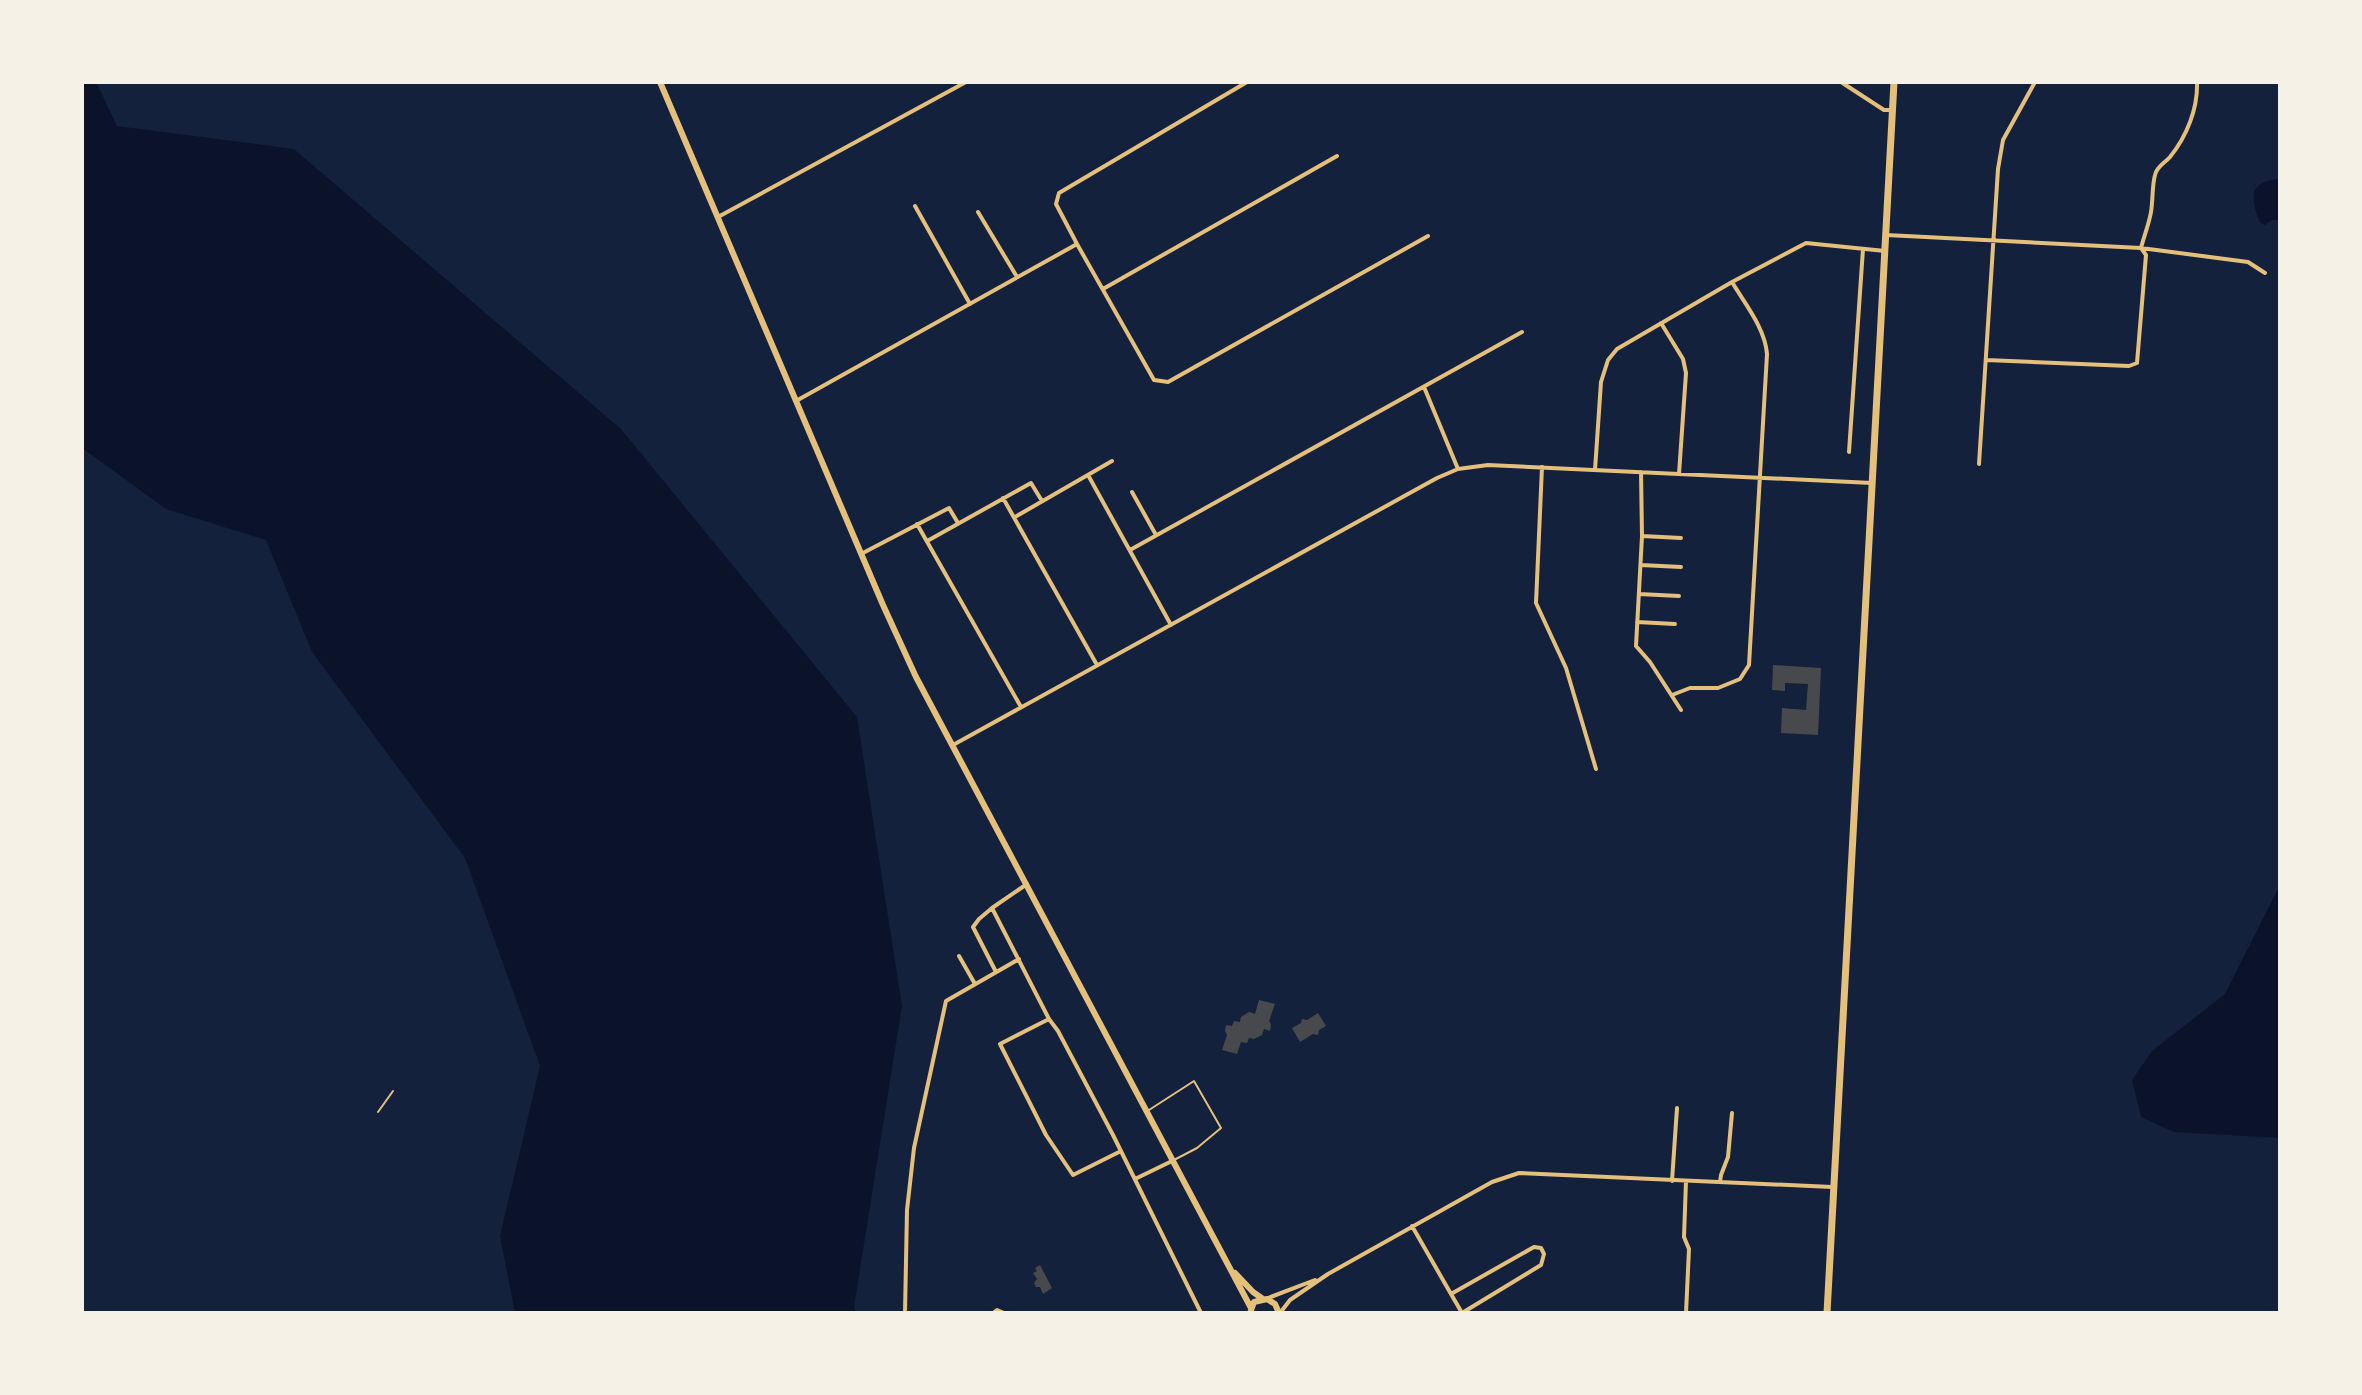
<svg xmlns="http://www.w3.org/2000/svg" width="2362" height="1395" viewBox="0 0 2362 1395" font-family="Signika,sans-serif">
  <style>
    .water { fill: #0b132b }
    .building { fill: #48494c }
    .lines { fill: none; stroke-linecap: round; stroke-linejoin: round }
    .service { stroke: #e5c07b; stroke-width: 2 }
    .minor { stroke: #e5c07b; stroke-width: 4 }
    .secondary { stroke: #e5c07b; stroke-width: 6 }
    .primary { stroke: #e5c07b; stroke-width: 7 }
  </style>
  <rect width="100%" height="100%" fill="#14213d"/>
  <path class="water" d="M 82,82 L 96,82 L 117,126 L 294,149 L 621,429 L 857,717 L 902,1006 L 854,1307 L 856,1313 L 515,1313 L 500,1236 L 540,1066 L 465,858 L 312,652 L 266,540 L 166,509 L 82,448 Z
    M 2280,179 L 2280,220 L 2272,220 L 2265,225 L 2260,223 C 2251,199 2247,181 2280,179 Z
    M 2280,885 L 2280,1138 L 2174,1132 L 2141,1117 L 2132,1080 L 2152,1051 L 2225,994 Z"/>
  <path class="building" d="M 1773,665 L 1821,668 L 1818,735 L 1781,733 L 1782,708 L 1806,710 L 1808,684 L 1785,683 L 1785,691 L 1772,690 Z
    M 1259,1000 L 1275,1004 L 1269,1021 L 1271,1024 L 1270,1031 L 1264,1029 L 1262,1035 L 1254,1039 L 1249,1038 L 1247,1043 L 1241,1042 L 1237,1054 L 1222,1050 L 1227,1035 L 1225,1031 L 1226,1025 L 1232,1026 L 1234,1021 L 1240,1022 L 1241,1017 L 1249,1012 L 1255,1014 Z
    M 1318,1013 L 1326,1026 L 1319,1030 L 1318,1035 L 1313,1034 L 1300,1042 L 1292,1028 L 1301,1023 L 1302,1019 L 1307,1020 Z
    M 1040,1265 L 1052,1288 L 1043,1294 L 1040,1287 L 1036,1287 L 1034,1283 L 1037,1279 L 1033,1273 L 1037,1271 L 1035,1268 Z"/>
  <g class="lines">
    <path class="service" d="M 1149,1110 L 1194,1081 L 1221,1128 L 1197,1148 L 1174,1160
      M 378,1112 L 393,1091"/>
    <path class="minor" d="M 1841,82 L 1884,110 L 1892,110
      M 915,206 L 970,304
      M 978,212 L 1017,277
      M 718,217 L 966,82
      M 1886,235 L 2141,248 L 2248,262 L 2265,273
      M 1077,244 L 1056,204 L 1059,193 L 1247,82
      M 1103,289 L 1337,156
      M 1661,323 L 1683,359 L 1686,373 L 1679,474
      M 1986,360 L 2129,366 L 2137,363 L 2146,255 L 2141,248 C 2144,236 2149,224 2151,212 C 2153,200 2152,186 2155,175 C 2157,166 2165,163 2170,157 C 2187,136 2198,108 2197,82
      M 1424,387 L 1458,469
      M 796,401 L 1077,244 L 1154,380 L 1168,382 L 1428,236
      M 1849,452 L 1863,249
      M 1979,464 L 1998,169 L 2003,140 L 2035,82
      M 1542,467 L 1536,603 L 1566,668 L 1596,769
      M 1595,470 L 1601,382 L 1608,360 L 1617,349 L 1732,282 L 1806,243 L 1885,251
      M 1641,472 L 1642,536 L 1636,646 L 1650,662 L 1681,710
      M 1088,475 L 1171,625
      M 1132,492 L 1156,535
      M 1003,498 L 1097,665
      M 1015,517 L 1112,461
      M 917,524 L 1021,707
      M 1642,536 L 1681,538
      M 929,540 L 1031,483 L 1042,501
      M 1130,550 L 1522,332
      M 861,554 L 949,508 L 958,523
      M 1641,565 L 1681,567
      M 1639,594 L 1679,596
      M 1637,622 L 1675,624
      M 1672,695 L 1690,688 L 1718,688 L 1740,679 L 1749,665 L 1767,354 C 1765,328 1745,304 1732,282
      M 953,745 L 1437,478 L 1458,469 L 1488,465 L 1872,483
      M 1027,884 L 992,908 L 1049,1019 L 1058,1031 L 1113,1135 L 1201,1313
      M 992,908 L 979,919 L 973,927 L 996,972
      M 959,956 L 975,984
      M 1049,1019 L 1000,1044 L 1046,1135 L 1073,1175 L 1121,1151
      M 1135,1179 L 1172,1161
      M 1672,1181 L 1677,1108
      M 1686,1181 L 1684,1237 L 1689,1249 L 1686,1313
      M 1720,1182 L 1721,1175 L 1728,1157 L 1732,1113
      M 1412,1226 L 1451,1294 L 1534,1247 L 1541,1248 L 1544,1254 L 1541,1265 L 1462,1313
      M 1451,1294 L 1462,1313
      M 1268,1298 L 1315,1280
      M 905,1313 L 907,1210 L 914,1148 L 946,1001 L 1019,959
      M 993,1313 L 997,1310 L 1004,1313
      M 1280,1313 L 1290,1300 L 1328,1274 L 1492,1182 L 1519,1173 L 1832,1187"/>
    <path class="secondary" d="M 660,82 L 883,605 L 916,677 L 1251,1308
      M 1235,1273 L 1253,1292 L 1263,1299
      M 1250,1313 L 1254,1302 L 1267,1299 L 1275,1304 L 1279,1313"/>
    <path class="primary" d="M 1827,1313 L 1894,82"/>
  </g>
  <rect width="2362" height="1395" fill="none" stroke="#f6f1e7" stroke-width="168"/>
</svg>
